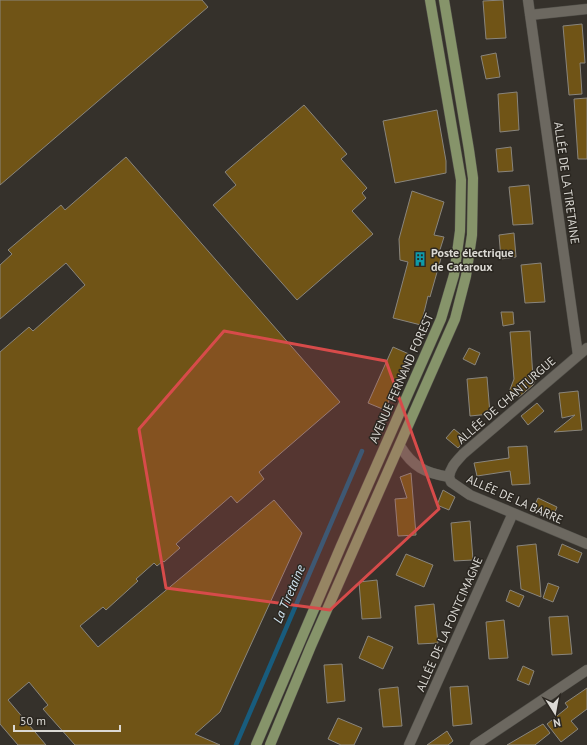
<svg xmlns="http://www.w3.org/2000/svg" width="587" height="745" viewBox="0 0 587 745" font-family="'PT Sans',sans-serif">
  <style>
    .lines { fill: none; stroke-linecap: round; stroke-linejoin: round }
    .stream { stroke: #185c7d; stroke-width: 4.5 }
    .building { fill: #705416; stroke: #89857d }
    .street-casing { stroke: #514f49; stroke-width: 11 }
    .primary-casing { stroke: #514f49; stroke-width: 11 }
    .street { stroke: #6c6860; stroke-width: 10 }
    .primary { stroke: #86946a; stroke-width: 10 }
    .marked { fill: #d74b4a; fill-opacity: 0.2; stroke: #d74b4a; stroke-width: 3; stroke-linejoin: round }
    .labels { text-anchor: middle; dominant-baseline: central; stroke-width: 3; stroke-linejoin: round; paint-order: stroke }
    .street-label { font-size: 12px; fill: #dbd9d4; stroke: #2b2721 }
    .poi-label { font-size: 12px; font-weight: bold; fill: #dbd9d4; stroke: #2b2721; text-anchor: start }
    .water-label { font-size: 13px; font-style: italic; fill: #d2e6f3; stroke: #2b2721 }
  </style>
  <rect width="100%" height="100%" fill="#35312b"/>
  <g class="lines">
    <path class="stream" d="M 236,745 L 362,451"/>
  </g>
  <path class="building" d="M 0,0 L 202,0 L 208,7 L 0,185 Z
    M 503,0 L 506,38 L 486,39 L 483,1 Z
    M 582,24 L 585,63 L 580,63 L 582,94 L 569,95 L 563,26 Z
    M 496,53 L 500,77 L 486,79 L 481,56 Z
    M 517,92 L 519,130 L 500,132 L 498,94 Z
    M 587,98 L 587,159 L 578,159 L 574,99 Z
    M 304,105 L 347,154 L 341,159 L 367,188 L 362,193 L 366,198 L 352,211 L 373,234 L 297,300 L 213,205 L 236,185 L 225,172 Z
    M 437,110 L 446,161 L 446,173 L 395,183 L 383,121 Z
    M 511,147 L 513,171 L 498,172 L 496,149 Z
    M 126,157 L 340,402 L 259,472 L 264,479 L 237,503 L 231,496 L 176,544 L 180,548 L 164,562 L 163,561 L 157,566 L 154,563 L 136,579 L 138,581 L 106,610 L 103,607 L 80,626 L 98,647 L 274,500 L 302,533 L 220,712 L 195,734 L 220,745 L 75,745 L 43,709 L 48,705 L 29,682 L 8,700 L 46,745 L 18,745 L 0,724 L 0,352 L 29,327 L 33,331 L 85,285 L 66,263 L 0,319 L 0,265 L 12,254 L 8,250 L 61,205 L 65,210 Z
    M 529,185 L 533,224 L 513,225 L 509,187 Z
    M 412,191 L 444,202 L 434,235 L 444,237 L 438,256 L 441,258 L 430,297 L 428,296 L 421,325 L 393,318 L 408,262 L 400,260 L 399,239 Z
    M 514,233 L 516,257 L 501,259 L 499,235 Z
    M 541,263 L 545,302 L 525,303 L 521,265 Z
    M 501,312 L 513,312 L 514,324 L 503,326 Z
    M 530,331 L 533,378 L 536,379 L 533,385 L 519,397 L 509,392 L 514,379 L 510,332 Z
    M 393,347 L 409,354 L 385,410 L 368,403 Z
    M 469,348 L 480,353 L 475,365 L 463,359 Z
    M 487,377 L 490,414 L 470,416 L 467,379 Z
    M 578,391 L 582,430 L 554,432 L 575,415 L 562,418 L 559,393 Z
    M 537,403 L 544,411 L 528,425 L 521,416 Z
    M 454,429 L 466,439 L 458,448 L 446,438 Z
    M 527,446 L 530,484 L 512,485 L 510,471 L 477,476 L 474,463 L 509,458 L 508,447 Z
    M 411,473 L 416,535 L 398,536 L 395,499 L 407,498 L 400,477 Z
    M 443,490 L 455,497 L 449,510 L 437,505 Z
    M 538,498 L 557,507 L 553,517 L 533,509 Z
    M 470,521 L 473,560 L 454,561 L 451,523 Z
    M 536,544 L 540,583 L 541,597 L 521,589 L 517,546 Z
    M 562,544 L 582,553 L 578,563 L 558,555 Z
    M 406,554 L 433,565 L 424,587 L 396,575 Z
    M 377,580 L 381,618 L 362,619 L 359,582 Z
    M 548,583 L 559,587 L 553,602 L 543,598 Z
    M 510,590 L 524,596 L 519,607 L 506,601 Z
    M 434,604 L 438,643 L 418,644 L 415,606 Z
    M 568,616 L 572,654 L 552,655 L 549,617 Z
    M 504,620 L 508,658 L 489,659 L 486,622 Z
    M 368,636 L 393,647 L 383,669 L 359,658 Z
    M 342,664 L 345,701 L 327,703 L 324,665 Z
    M 523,666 L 534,671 L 529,685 L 517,680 Z
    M 468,686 L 472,724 L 453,726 L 450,687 Z
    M 398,687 L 402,726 L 383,727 L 379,689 Z
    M 587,688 L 587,709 L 571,721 L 578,729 L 561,742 L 547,724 L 568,707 L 565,703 Z
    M 338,718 L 362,728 L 354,745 L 341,745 L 328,739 Z
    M 543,724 L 550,733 L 535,745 L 507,745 Z
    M 447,731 L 453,741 L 448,745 L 427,745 Z"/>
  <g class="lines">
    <defs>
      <path id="street" d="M 528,0 L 578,355
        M 530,15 L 587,9
        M 400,446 C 413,467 425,473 449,477 L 451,482 L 470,495 L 587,544
        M 449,477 C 450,467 457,461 463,454 L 587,348
        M 409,745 L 513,513
        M 475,745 L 587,670"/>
      <path id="primary" d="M 256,745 L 341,546 L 441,319 L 454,275 L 460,231 L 461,180 L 430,0
        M 270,745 L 311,646 L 455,319 L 466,276 L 472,235 L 473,178 L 469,150 L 444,0"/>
    </defs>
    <use href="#street" class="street-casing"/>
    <use href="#primary" class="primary-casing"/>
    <use href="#street" class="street"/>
    <use href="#primary" class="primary"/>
  </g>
  <path class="marked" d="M 224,331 L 386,361 L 439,509 L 330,610 L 166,588 L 139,429 Z"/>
  <defs>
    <symbol id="building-bare" viewBox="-9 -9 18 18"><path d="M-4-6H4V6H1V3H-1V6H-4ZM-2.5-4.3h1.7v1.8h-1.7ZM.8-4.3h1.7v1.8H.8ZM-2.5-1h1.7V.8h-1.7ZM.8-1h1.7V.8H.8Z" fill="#0f9aa8" stroke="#2b2721" stroke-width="2.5" paint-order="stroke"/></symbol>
  </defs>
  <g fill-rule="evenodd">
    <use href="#building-bare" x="410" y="249" width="20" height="20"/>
  </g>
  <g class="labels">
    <g class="street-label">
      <text transform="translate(567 183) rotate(82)">ALLÉE DE LA TIRETAINE</text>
      <text transform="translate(401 378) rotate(-66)">AVENUE FERNAND FOREST</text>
      <text transform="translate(506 400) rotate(-41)">ALLÉE DE CHANTURGUE</text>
      <text transform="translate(515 499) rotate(24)">ALLÉE DE LA BARRE</text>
      <text transform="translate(449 624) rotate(-66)">ALLÉE DE LA FONTCIMAGNE</text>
    </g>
    <g class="poi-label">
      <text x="431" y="252">Poste électrique<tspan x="431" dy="14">de Cataroux</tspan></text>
    </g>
    <g class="water-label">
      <text transform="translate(289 594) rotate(-67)">La Tiretaine</text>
    </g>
  </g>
  <g transform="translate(555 713) rotate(169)" stroke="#2b2721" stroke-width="3" paint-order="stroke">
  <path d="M0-3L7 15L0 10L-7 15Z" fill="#dbd9d4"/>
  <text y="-6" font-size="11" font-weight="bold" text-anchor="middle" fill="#dbd9d4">N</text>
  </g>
  <path d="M14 725v6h106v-6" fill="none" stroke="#dbd9d4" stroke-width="2"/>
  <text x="20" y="725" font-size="12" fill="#dbd9d4" stroke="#2b2721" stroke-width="3" paint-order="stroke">50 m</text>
</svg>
